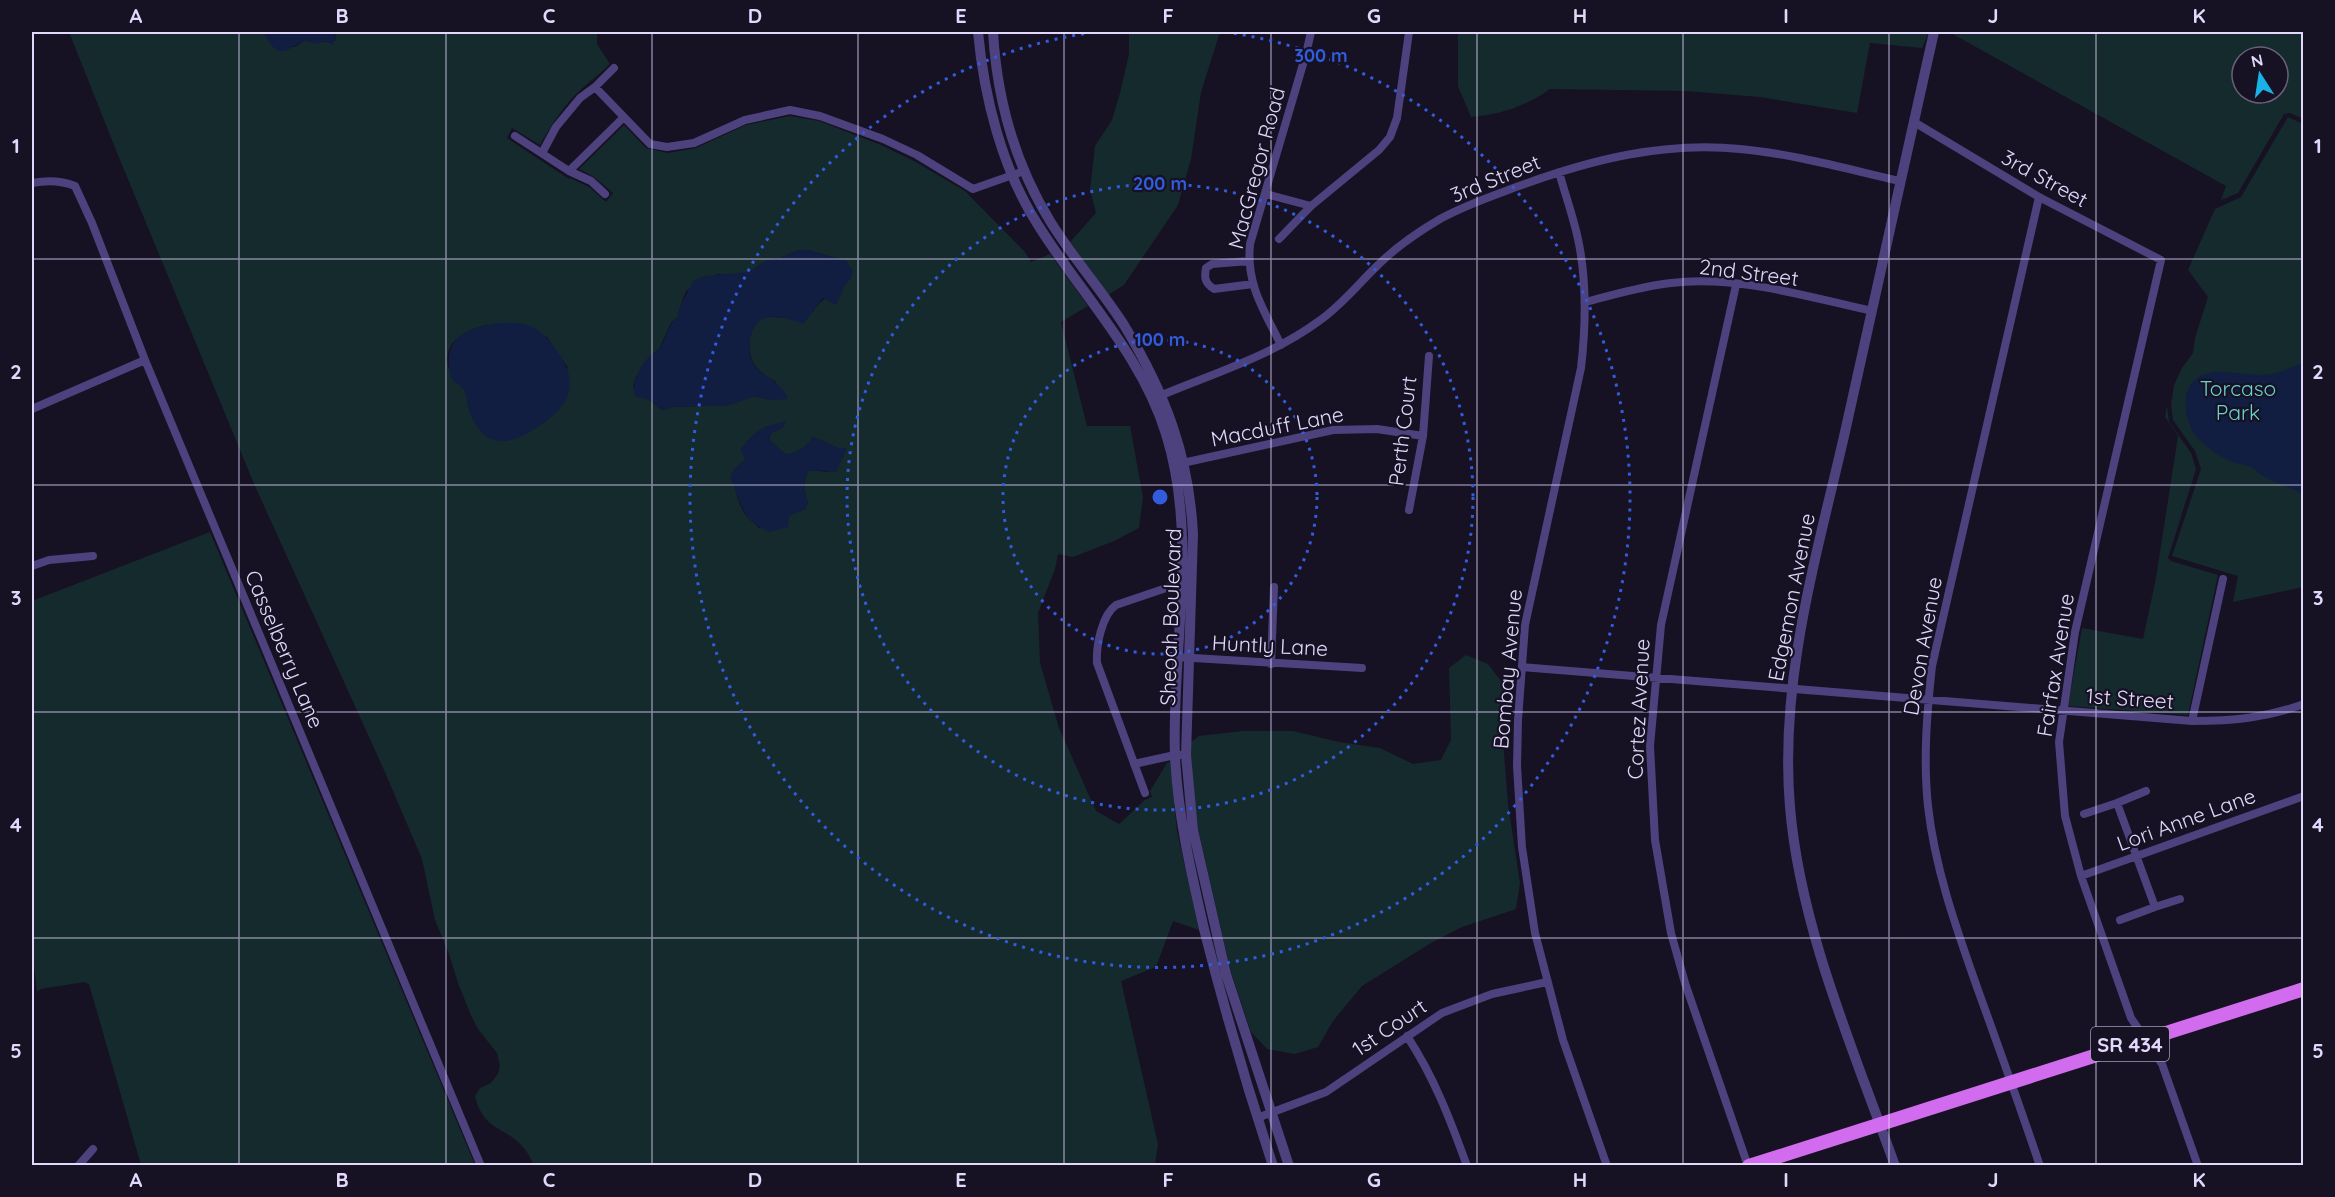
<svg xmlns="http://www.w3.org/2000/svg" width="2335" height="1197" viewBox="0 0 2335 1197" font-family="Quicksand,sans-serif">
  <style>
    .green { fill: #152a2d; fill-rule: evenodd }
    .water { fill: #121d42 }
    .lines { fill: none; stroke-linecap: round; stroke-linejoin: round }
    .minor { stroke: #4d427d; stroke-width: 8 }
    .tertiary { stroke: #4d427d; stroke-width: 10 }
    .primary { stroke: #d16cee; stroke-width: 14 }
    .grid { fill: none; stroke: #e1d8fb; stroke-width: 1.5; stroke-opacity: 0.55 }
    .ring { fill: none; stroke: #315cdc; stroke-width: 3; stroke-dasharray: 3 6 }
    .labels { text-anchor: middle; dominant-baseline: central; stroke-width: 4.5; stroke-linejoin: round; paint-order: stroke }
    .shield { fill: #171124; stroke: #a49cba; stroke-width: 1.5 }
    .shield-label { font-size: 20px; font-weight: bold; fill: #e1d8fb }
    .street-label { font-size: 21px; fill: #e1d8fb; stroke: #171124 }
    .park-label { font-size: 21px; fill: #6cd3c9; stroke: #171124 }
    .centre { fill: #315cdc; stroke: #171124; stroke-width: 3 }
    .ring-label { font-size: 18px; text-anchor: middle; font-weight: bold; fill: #315cdc; stroke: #171124; stroke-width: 4.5; stroke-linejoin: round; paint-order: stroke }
    .neatline { fill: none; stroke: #e1d8fb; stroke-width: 2 }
    .grid-label { font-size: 20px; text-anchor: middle; font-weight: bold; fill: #e1d8fb }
  </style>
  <rect width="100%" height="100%" fill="#171124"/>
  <path class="green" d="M 69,32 L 266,32 L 265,35 L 273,46 L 295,47 L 305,40 C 316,45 324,41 335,41 L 336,32 L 597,32 L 597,44 L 610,64 C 599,75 586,84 575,95 C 561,110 550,127 540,145 L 512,128 L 507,138 L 569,179 L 570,178 L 589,187 L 606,202 L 613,193 L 594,177 L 579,169 L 624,125 L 646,148 L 668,153 L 696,148 L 746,125 L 790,116 L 819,121 L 881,145 L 914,161 L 965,191 L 1025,252 L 1031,262 L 1050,254 L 1088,306 L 1061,322 L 1087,426 L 1130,426 L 1143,497 L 1139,528 L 1114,541 L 1073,557 L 1058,554 L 1055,569 L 1038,613 L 1040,663 L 1059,728 L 1096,811 L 1119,824 L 1145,800 L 1152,797 L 1150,791 L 1167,763 L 1170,762 L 1177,831 L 1199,930 L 1173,921 L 1156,967 L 1121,981 L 1158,1144 L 1155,1165 L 534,1165 C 531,1160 528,1153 524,1148 C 505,1126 483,1131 475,1096 L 480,1088 L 491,1083 L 498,1074 L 500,1066 L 497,1053 L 478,1029 L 470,1013 L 458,983 L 449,954 L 435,920 L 422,859 L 384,770 L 255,486 L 120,160 ZM 798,250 L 808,250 L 846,261 L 852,271 C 848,291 822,294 813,312 C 804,314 794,318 785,318 C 775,318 767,314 758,321 C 754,325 751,333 750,338 C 747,361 756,371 776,382 L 772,400 L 753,396 L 730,405 L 673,407 L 662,410 L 633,387 L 636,377 L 650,356 L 659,349 L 671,323 L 678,317 L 680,307 L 686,291 L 718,274 L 739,275 L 750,272 L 764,262 L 774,258 L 779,259 ZM 486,325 L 547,337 L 568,368 L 480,430 C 476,424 471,416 469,409 C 467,403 468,397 465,391 C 461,383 452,378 449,369 C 441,341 466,331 486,325 ZM 768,426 L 782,428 L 771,433 L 769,440 L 786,455 C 799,452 806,448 813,437 L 838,448 L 847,448 L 829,472 L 809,470 C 803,483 803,489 808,502 L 805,509 L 759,528 C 755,523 748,519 745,514 C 737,502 734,485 733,471 L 745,459 L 743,448 C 749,437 757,432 768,426 Z
    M 1129,32 L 1220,32 L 1201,92 L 1191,159 L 1178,205 L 1124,285 L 1108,295 L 1070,242 L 1096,213 L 1090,190 L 1095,146 L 1112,120 L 1120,93 L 1129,54 Z
    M 1458,32 L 1929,32 L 1922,48 L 1870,43 L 1857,113 L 1760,97 L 1686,91 L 1550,89 C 1526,106 1500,115 1471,117 L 1458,86 Z
    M 1949,32 L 2303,32 L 2303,119 L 2290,113 L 2284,114 L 2238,193 L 2221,200 L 2226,186 ZM 2242,57 L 2278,57 L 2278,93 L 2242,93 Z
    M 2288,117 L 2303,124 L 2303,587 L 2233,602 L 2238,576 L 2172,556 L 2201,469 L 2195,451 L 2173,420 L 2171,405 L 2174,385 L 2182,368 L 2193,353 L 2195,338 L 2208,297 L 2188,270 L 2215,209 L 2241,197 Z
    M 2167,406 L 2169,422 L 2191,453 L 2196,469 L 2168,558 L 2171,561 L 2218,575 L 2188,715 L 2068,706 L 2082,628 L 2143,639 L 2156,578 L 2178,436 L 2165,417 Z
    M 210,532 L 475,1165 L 141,1165 L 89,984 L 84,982 L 41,989 L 37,992 L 32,948 L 32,601 Z
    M 1466,655 L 1488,664 L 1504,685 L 1503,740 L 1508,804 L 1520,883 L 1516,909 L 1462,927 L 1431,943 L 1362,986 L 1333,1021 L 1318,1047 L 1295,1054 L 1267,1049 L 1251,1032 L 1231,972 L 1198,829 L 1191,770 L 1191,742 L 1199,736 L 1243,731 L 1293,731 L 1339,742 L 1380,748 L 1413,764 L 1441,760 L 1451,740 L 1449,668 Z"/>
  <path class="water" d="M 266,32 L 336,32 L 333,45 L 326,41 L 315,44 L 305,40 C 285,51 279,60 265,35 Z
    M 798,250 L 808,250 L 846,261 L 852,271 L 851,278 L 845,285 L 836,305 L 823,298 L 803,324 C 788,319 766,309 755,326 C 750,333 750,340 749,349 C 749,376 780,376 788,399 L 772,400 L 753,396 L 730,405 L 673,407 L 662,410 L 650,400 L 635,396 C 631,382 641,364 652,354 C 654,353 658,351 659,349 C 667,338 667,326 678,317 L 680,307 L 693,281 L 705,276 L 750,272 L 764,262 L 774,258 L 779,259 Z
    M 499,323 C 509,323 521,322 531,326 C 542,331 550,341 557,351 C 580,384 571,405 539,426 C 529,433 518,439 506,441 C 487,443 476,429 470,412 C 467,405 468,397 464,390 C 461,385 454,383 451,377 C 449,372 449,365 449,359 C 450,332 476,327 499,323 Z
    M 2303,363 L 2304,363 L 2303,495 C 2290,486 2280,485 2267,478 C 2259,475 2256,468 2248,466 C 2242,464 2236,464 2230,461 C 2218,456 2201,444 2194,433 C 2182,415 2180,382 2205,374 C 2224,368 2244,376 2264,375 C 2278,374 2291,367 2303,363 Z
    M 787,421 L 782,428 L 771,433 L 769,440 L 786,455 C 799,452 806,448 813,437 L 838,448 L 847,448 L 836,472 L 809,470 C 803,483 803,490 808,502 L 805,509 L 789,516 L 788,527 L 770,532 C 740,521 742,502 730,477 L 733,471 L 745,459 L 740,449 C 744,446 746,442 750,438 C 760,427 773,424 787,421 Z"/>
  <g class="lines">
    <path class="minor" d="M 595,87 L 650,144 L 667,147 L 694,143 L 745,120 L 790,110 L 820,116 L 883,139 L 917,155 L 973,189 L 1024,171
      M 1914,122 L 2039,197 L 2161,260 L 2075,632 L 2059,742 L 2065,816 L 2081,876 L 2131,1018 L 2162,1064 L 2198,1166
      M 515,136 L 569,171 L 591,181 L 605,194
      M 542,153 L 556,127 L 580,98 L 595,87 L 614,68
      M 569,171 L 624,117
      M 1559,172 C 1565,194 1573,216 1578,239 C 1587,281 1586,325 1581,368 L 1525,625 L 1518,720 L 1517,766 L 1522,847 L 1535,933 L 1563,1040 L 1607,1166
      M 32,183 C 47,180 60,180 75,186 L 92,223 L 145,360 L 481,1166
      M 1266,194 L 1311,206
      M 2039,197 L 1932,666 C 1927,712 1923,759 1928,806 C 1935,870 1957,930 1978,990 C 1999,1048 2020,1107 2040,1166
      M 1279,239 L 1311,206 L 1379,150 L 1390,137 L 1397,118 L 1409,32
      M 1249,261 L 1212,264 L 1206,268 C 1204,278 1205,283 1214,289 L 1253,284
      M 1736,285 L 1661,625 L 1650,746 L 1655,840 L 1671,933 L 1685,983 L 1748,1166
      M 1585,302 C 1613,295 1642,286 1671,283 C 1738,275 1808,297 1872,311
      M 1281,345 C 1264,310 1246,285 1250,244 L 1306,54 L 1311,32
      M 1155,398 C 1211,374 1270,357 1319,321 C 1342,305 1358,284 1378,265 C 1396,247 1418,232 1440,219 C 1465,205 1492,196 1519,186 C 1590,160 1664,141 1740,149 C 1794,154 1847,169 1900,181
      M 32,409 L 145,360
      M 1178,464 L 1333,430 L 1377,429 L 1423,436
      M 1409,510 L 1423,436 L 1429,356
      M 32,566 L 49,560 L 93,556
      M 1177,657 L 1362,668
      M 1271,664 L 1274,587
      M 1522,667 L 2192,721 C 2233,721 2265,718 2304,704
      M 2192,721 L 2223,579
      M 1134,764 L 1175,755 L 1186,755
      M 2146,791 L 2117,803 L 2155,907 L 2180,899
      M 1145,793 L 1097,663 C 1096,645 1102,615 1116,605 L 1181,583
      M 2084,814 L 2117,803
      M 2081,876 L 2304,796
      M 2120,920 L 2155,907
      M 1407,1036 C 1434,1077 1450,1119 1467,1166
      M 1257,1118 L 1326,1092 L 1442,1013 L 1492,994 L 1547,982
      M 78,1166 L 93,1149"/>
    <path class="tertiary" d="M 978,32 C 984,97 1002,169 1038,225 C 1081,294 1142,355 1166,434 C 1199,539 1171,650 1175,757 C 1178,816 1191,872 1204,929 C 1224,1008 1247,1087 1273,1166
      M 993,32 C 997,98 1015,164 1050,221 C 1072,257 1101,289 1124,325 C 1165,393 1189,455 1193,534 L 1186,755 L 1193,830 L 1226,974 L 1289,1166
      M 1895,1166 C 1854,1051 1800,928 1790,807 C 1779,679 1817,555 1845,432 C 1875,298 1904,165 1934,32"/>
    <path class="primary" d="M 1749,1166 L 2304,989"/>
  </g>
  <path class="grid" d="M 239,32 L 239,1166M 446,32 L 446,1166M 652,32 L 652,1166M 858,32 L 858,1166M 1064,32 L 1064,1166M 1271,32 L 1271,1166M 1477,32 L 1477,1166M 1683,32 L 1683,1166M 1889,32 L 1889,1166M 2096,32 L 2096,1166M 32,259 L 2304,259M 32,485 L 2304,485M 32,712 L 2304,712M 32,938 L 2304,938"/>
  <g class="ring">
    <circle cx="1160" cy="497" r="157"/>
    <circle cx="1160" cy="497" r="313"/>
    <path d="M1225 32A470 470 0 1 1 1095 32"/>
  </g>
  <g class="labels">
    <rect class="shield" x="2091" y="1027" width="78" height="34" rx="4.5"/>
    <g class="shield-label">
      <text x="2130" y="1044">SR 434</text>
    </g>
    <g class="street-label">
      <text transform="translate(1256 168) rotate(-75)">MacGregor Road</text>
      <text transform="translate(1495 178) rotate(-22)">3rd Street</text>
      <text transform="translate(2045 178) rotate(29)">3rd Street</text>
      <text transform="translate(1749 272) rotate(7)">2nd Street</text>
      <text transform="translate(1277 426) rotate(-11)">Macduff Lane</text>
      <text transform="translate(1402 431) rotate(-83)">Perth Court</text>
      <text transform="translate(1791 597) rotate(-79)">Edgemon Avenue</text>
      <text transform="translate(1170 617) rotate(-88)">Sheoah Boulevard</text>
      <text transform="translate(1270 645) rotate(3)">Huntly Lane</text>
      <text transform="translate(1922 646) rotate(-80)">Devon Avenue</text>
      <text transform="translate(285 649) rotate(67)">Casselberry Lane</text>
      <text transform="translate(2055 665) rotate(-81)">Fairfax Avenue</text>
      <text transform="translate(1507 669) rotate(-85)">Bombay Avenue</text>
      <text transform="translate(2130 698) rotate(4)">1st Street</text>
      <text transform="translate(1638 709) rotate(-87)">Cortez Avenue</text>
      <text transform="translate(2186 819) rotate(-20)">Lori Anne Lane</text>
      <text transform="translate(1389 1027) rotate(-34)">1st Court</text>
    </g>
    <g class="park-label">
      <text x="2238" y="388">Torcaso<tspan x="2238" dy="24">Park</tspan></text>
    </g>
  </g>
  <circle cx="1160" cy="497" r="9" class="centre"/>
  <g class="ring-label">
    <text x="1321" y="62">300 m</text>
    <text x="1160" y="190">200 m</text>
    <text x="1160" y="346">100 m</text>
  </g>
  <rect width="2335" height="1197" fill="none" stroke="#171124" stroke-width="66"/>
  <g transform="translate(2260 75) rotate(348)"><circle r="28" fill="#171124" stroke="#68617a" stroke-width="1.5"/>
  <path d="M0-4.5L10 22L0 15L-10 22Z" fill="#1ab2e5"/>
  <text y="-9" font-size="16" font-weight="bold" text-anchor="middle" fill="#e1d8fb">N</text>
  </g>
  <rect x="33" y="33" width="2269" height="1131" class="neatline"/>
  <g class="grid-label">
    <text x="136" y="23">A</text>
    <text x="342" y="23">B</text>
    <text x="549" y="23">C</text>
    <text x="755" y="23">D</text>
    <text x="961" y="23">E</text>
    <text x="1168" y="23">F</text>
    <text x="1374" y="23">G</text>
    <text x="1580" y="23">H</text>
    <text x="1786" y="23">I</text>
    <text x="1993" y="23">J</text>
    <text x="2199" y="23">K</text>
    <text x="16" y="153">1</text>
    <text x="2318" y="153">1</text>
    <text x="16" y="379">2</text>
    <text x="2318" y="379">2</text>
    <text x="16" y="605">3</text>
    <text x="2318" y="605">3</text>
    <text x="16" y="832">4</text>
    <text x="2318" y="832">4</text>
    <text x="16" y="1058">5</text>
    <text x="2318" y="1058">5</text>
    <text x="136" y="1187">A</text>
    <text x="342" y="1187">B</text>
    <text x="549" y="1187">C</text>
    <text x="755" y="1187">D</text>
    <text x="961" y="1187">E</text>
    <text x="1168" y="1187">F</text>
    <text x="1374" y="1187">G</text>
    <text x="1580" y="1187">H</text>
    <text x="1786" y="1187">I</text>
    <text x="1993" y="1187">J</text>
    <text x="2199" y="1187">K</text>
  </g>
</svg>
